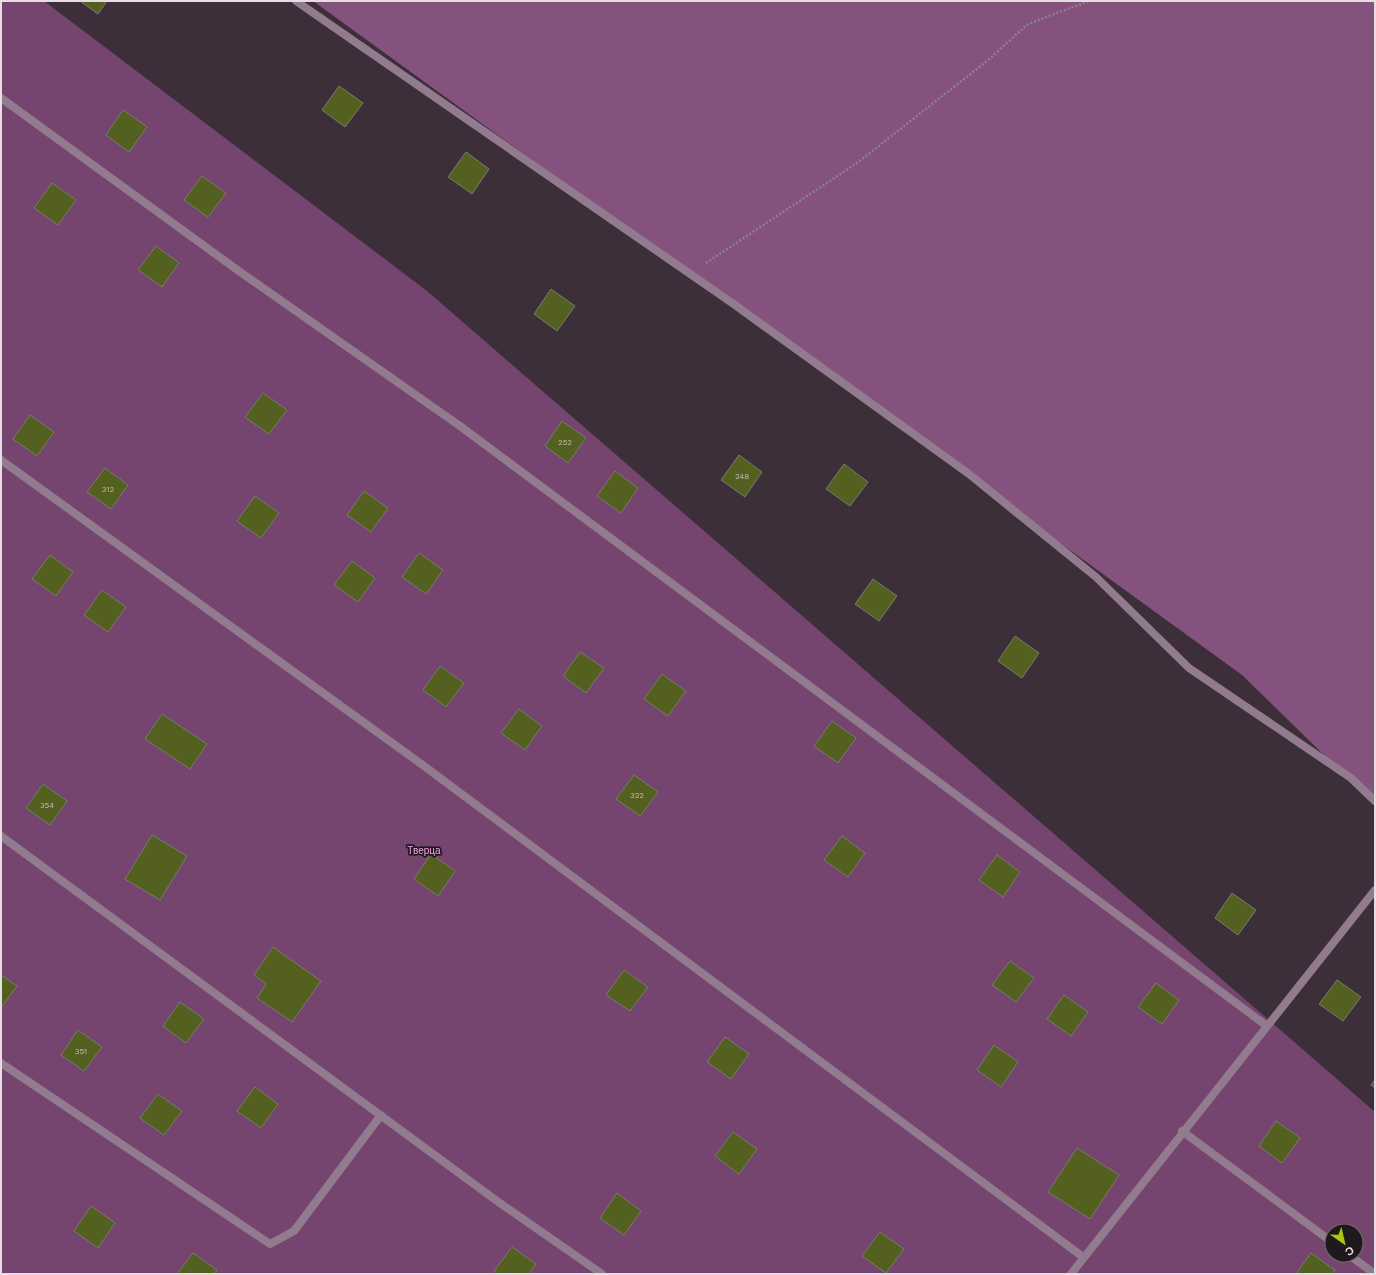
<svg xmlns="http://www.w3.org/2000/svg" width="1376" height="1275" viewBox="0 0 1376 1275" font-family="'Work Sans',sans-serif">
  <style>
    .green { fill: #75456f; fill-rule: evenodd }
    .forest { fill: #84527d }
    .building { fill: #54601f; stroke: #777c6b }
    .lines { fill: none; stroke-linecap: round; stroke-linejoin: round }
    .path { stroke: #8c828a; stroke-width: 2.5; stroke-dasharray: 2 2; stroke-linecap: butt }
    .service { stroke: #937b8f; stroke-width: 8 }
    .minor { stroke: #937b8f; stroke-width: 8 }
    .labels { text-anchor: middle; dominant-baseline: central; stroke-width: 3.5; stroke-linejoin: round; paint-order: stroke }
    .number-label { font-size: 8px; fill: #c2beb3 }
    .park-label { font-size: 10px; fill: #f4a9e9; stroke: #1f191e }
  </style>
  <rect width="100%" height="100%" fill="#3c2f3a"/>
  <path class="green" d="M 1,1 L 44,1 L 427,291 L 1375,1112 L 1375,1274 L 1,1274 ZM 1332,1231 L 1356,1231 L 1356,1255 L 1332,1255 Z"/>
  <path class="forest" d="M 313,1 L 1375,1 L 1375,805 L 1242,675 Z"/>
  <path class="building" d="M 80,1 L 107,1 L 98,14 Z
    M 339,86 L 363,103 L 345,127 L 322,110 Z
    M 123,110 L 147,127 L 129,152 L 106,135 Z
    M 466,152 L 489,169 L 472,194 L 448,177 Z
    M 202,176 L 226,193 L 208,217 L 184,200 Z
    M 52,183 L 76,200 L 58,225 L 34,208 Z
    M 156,246 L 179,263 L 162,287 L 138,270 Z
    M 551,289 L 575,306 L 557,331 L 534,314 Z
    M 263,393 L 287,410 L 269,434 L 245,417 Z
    M 30,415 L 54,432 L 37,456 L 13,439 Z
    M 562,421 L 586,438 L 568,463 L 545,446 Z
    M 739,455 L 762,472 L 745,497 L 721,480 Z
    M 844,464 L 868,482 L 850,506 L 826,489 Z
    M 105,468 L 128,485 L 111,509 L 87,492 Z
    M 615,471 L 638,488 L 621,513 L 597,496 Z
    M 364,491 L 388,508 L 371,532 L 347,515 Z
    M 255,496 L 279,513 L 261,538 L 237,521 Z
    M 419,553 L 443,570 L 426,594 L 402,577 Z
    M 50,555 L 73,572 L 56,596 L 32,579 Z
    M 352,561 L 375,578 L 358,602 L 334,585 Z
    M 873,579 L 897,596 L 879,621 L 855,604 Z
    M 102,590 L 126,607 L 108,632 L 84,615 Z
    M 1015,636 L 1039,653 L 1022,678 L 998,661 Z
    M 580,652 L 604,668 L 586,693 L 563,676 Z
    M 440,666 L 464,683 L 446,707 L 423,690 Z
    M 662,674 L 686,691 L 668,716 L 644,699 Z
    M 519,709 L 542,726 L 525,750 L 501,733 Z
    M 162,714 L 207,744 L 190,769 L 145,739 Z
    M 832,721 L 856,738 L 838,763 L 814,746 Z
    M 634,775 L 658,792 L 640,816 L 616,799 Z
    M 43,784 L 67,801 L 50,825 L 26,808 Z
    M 152,835 L 187,856 L 160,900 L 125,879 Z
    M 842,836 L 865,853 L 848,877 L 824,860 Z
    M 431,854 L 455,871 L 438,896 L 414,879 Z
    M 997,855 L 1020,872 L 1003,897 L 979,880 Z
    M 1232,893 L 1256,910 L 1238,935 L 1215,918 Z
    M 273,947 L 321,981 L 292,1022 L 257,998 L 266,984 L 254,975 Z
    M 1010,961 L 1034,978 L 1016,1002 L 992,985 Z
    M 624,970 L 648,987 L 630,1011 L 606,995 Z
    M 1,975 L 17,986 L 1,1008 Z
    M 1337,980 L 1361,997 L 1343,1021 L 1319,1004 Z
    M 1156,983 L 1179,1000 L 1162,1024 L 1138,1007 Z
    M 1064,995 L 1088,1012 L 1071,1036 L 1047,1019 Z
    M 180,1002 L 204,1019 L 186,1043 L 163,1026 Z
    M 78,1030 L 102,1047 L 84,1071 L 61,1055 Z
    M 725,1037 L 749,1054 L 731,1079 L 707,1062 Z
    M 994,1045 L 1018,1062 L 1001,1087 L 977,1070 Z
    M 1375,1080 L 1375,1088 L 1371,1085 Z
    M 255,1087 L 278,1104 L 261,1128 L 237,1111 Z
    M 158,1094 L 182,1111 L 164,1135 L 140,1118 Z
    M 1276,1121 L 1300,1138 L 1282,1163 L 1259,1146 Z
    M 733,1132 L 757,1149 L 739,1174 L 715,1156 Z
    M 1077,1148 L 1119,1175 L 1090,1219 L 1048,1192 Z
    M 617,1193 L 641,1211 L 624,1235 L 600,1218 Z
    M 91,1206 L 115,1223 L 98,1248 L 74,1231 Z
    M 880,1232 L 904,1249 L 886,1273 L 862,1256 Z
    M 512,1247 L 536,1264 L 529,1274 L 498,1274 L 494,1271 Z
    M 193,1253 L 217,1270 L 214,1274 L 177,1274 Z
    M 1311,1253 L 1335,1270 L 1332,1274 L 1296,1274 Z"/>
  <g class="lines">
    <path class="path" d="M 706,263 L 857,163 L 987,61 L 1028,24 L 1089,1"/>
    <path class="service" d="M 1,98 L 236,269 L 460,426 L 1267,1026
      M 1,460 L 424,766 L 1083,1257
      M 1,836 L 497,1201 L 602,1274
      M 1,1063 L 270,1244 L 294,1231 L 381,1115
      M 1182,1131 L 1332,1242
      M 1349,1255 L 1375,1274
      M 1071,1274 L 1375,890"/>
    <path class="minor" d="M 296,1 L 735,305 L 969,474 L 1096,577 L 1189,668 L 1351,778 L 1375,801"/>
  </g>
  <g class="labels">
    <g class="number-label">
      <text x="565" y="442">252</text>
      <text x="742" y="476">248</text>
      <text x="108" y="489">312</text>
      <text x="637" y="795">322</text>
      <text x="47" y="805">354</text>
      <text x="81" y="1051">351</text>
    </g>
    <g class="park-label">
      <text x="424" y="850">Тверца</text>
    </g>
  </g>
  <rect width="1376" height="1275" fill="none" stroke="#e6dee4" stroke-width="4"/>
  <g transform="translate(1344 1243) rotate(146)"><circle r="19" fill="#1f191e" stroke="#6f686d"/>
  <path d="M0-3L7 15L0 10L-7 15Z" fill="#adc610"/>
  <text y="-6" font-size="11" font-weight="bold" text-anchor="middle" fill="#e6dee4">С</text>
  </g>
</svg>
